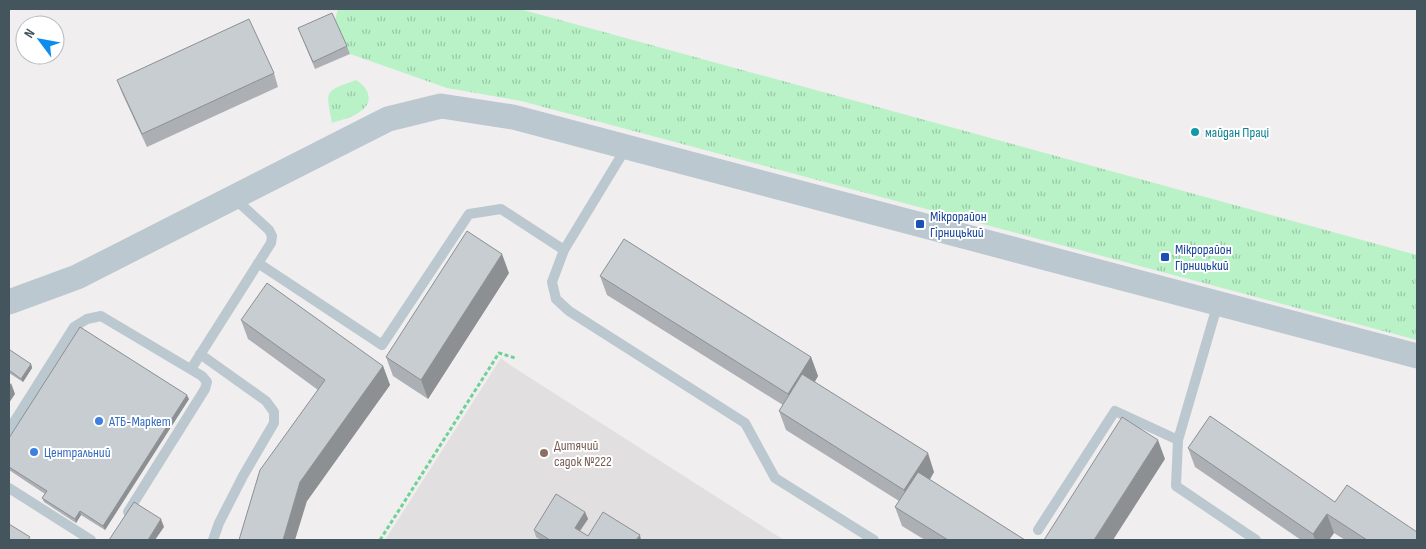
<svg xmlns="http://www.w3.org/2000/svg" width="1426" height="549" viewBox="0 0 1426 549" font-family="'Sofia Sans Condensed',sans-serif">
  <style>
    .education { fill: #e2dfe1 }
    .grass { fill: url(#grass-tufts) }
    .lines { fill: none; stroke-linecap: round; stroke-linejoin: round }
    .path { stroke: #6fd295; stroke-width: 3; stroke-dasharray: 4 2.5; stroke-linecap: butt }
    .service { stroke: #bbc8cf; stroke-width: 10 }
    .tertiary { stroke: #bbc8cf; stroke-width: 25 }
    .wall { fill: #acb0b5 }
    .shaded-wall { fill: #8c9093 }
    .building { fill: #c8cdd2; stroke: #8c9093 }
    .culture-dot { fill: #0f9aa8; stroke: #fff; stroke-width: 2 }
    .transit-dot { fill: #1a4fb4; stroke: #fff; stroke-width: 2 }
    .shop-dot { fill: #3f7fe0; stroke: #fff; stroke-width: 2 }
    .education-dot { fill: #8d6e63; stroke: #fff; stroke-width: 2 }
    .labels { text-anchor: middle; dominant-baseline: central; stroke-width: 4; stroke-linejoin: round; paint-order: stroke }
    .culture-label { font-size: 14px; fill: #0d838f; stroke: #fff; text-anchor: start }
    .transit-label { font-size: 14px; fill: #164399; stroke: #fff; text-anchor: start }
    .shop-label { font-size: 14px; fill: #366cbe; stroke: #fff; text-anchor: start }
    .education-label { font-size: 14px; fill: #785e54; stroke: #fff; text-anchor: start }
  </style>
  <defs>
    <pattern id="grass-tufts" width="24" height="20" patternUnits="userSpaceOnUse" patternTransform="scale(1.25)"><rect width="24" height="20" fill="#baf2c8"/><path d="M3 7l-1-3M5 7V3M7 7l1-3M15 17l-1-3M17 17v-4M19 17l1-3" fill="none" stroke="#99c7a6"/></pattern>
  </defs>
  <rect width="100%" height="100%" fill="#f1eeef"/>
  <path class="education" d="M 501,358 L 510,365 L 784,540 L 385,540 Z"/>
  <path class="grass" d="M 338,9 L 520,9 L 1417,255 L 1417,340 L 521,101 L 447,88 L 350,54 L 335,20 Z
    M 356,80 C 368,87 375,101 361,111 C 354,117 341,120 332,123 C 326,90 323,92 356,80 Z"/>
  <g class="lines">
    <path class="path" d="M 380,540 L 499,353 L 515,358"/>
    <path class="service" d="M 626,148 L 564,250 L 552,282 L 556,299 L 569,311 L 745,423 L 775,478 L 874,540
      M 258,263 L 382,345 L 469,214 L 501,209 L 564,250
      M 1218,303 L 1178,440 L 1176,486 L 1256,540
      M 200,354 L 266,401 L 274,412 L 274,423 L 243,476 L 219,523 L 213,540
      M 191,369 L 271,243 L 272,236 L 269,230 L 234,198
      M 9,430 L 74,327 L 87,319 L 101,316 L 202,376 L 207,382 L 205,389 L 128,512
      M 9,488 L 91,540
      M 1038,530 L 1115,411 L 1178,440"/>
    <path class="tertiary" d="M 9,302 L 77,277 L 388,119 L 441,106 L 513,117 L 1417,356"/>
  </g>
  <path class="wall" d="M 298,28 L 347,46 L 350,54 L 315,69 Z
    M 274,73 L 278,87 L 147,147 L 122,93 L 117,80 Z
    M 509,273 L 428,399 L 393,376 L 386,357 Z
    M 600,276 L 811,357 L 818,376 L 815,382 L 934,472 L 930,480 L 1025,540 L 925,540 L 902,526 L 895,507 L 899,501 L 786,430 L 779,411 L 783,405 L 607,295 Z
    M 241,320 L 383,366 L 390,385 L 307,501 L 318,390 L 248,339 Z
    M 9,352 L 31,364 L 32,368 L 23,382 L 9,373 Z
    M 189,399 L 105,530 L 81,515 L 76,523 L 44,502 L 42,498 L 45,494 L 9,470 L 9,438 Z
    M 1188,448 L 1335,502 L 1417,540 L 1345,540 L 1334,533 L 1329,540 L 1301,540 L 1195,467 Z
    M 585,512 L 588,519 L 580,531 L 588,536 L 641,540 L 541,540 L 536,537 L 534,530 Z"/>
  <path class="shaded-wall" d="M 502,254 L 509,273 L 428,399 L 421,380 Z
    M 811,357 L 818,376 L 795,413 L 788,394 Z
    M 31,364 L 32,368 L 23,382 L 21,379 Z
    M 383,366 L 390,385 L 307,501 L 295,540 L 283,540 L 300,482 Z
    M 11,383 L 15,394 L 9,403 L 9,386 Z
    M 187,395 L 189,399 L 105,530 L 103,526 Z
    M 1158,440 L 1165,459 L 1113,540 L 1094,540 Z
    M 928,453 L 934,472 L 911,509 L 904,490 Z
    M 80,511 L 81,515 L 76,523 L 75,519 Z
    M 585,512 L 588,519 L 577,535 L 575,528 Z
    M 1327,514 L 1334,533 L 1329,540 L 1315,540 L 1313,534 Z
    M 161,519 L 164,527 L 155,540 L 148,540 Z
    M 640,535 L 641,540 L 636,540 Z"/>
  <path class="building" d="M 332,13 L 347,46 L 313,62 L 298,28 Z
    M 249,19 L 274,73 L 142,134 L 117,80 Z
    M 467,231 L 502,254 L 421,380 L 386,357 Z
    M 624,239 L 811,357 L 788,394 L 600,276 Z
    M 267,283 L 383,366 L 300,482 L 283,540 L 239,540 L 260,470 L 325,380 L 241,320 Z
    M 80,327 L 187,395 L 103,526 L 80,511 L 75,519 L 42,498 L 47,491 L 9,467 L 9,438 Z
    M 10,350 L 31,364 L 21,379 L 9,370 L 9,352 Z
    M 802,374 L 928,453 L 904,490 L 779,411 Z
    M 1210,416 L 1335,502 L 1347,485 L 1417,532 L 1417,540 L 1367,540 L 1327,514 L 1313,534 L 1188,448 Z
    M 1122,417 L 1158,440 L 1094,540 L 1044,540 Z
    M 918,472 L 1025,540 L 948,540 L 895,507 Z
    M 556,494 L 585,512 L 575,528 L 588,536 L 603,512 L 640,535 L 636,540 L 550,540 L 534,530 Z
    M 134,502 L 161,519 L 148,540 L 109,540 Z
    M 9,524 L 30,537 L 28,540 L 9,540 Z"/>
  <circle class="culture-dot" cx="1195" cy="132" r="5"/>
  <g class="transit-dot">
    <rect x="915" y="219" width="10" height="10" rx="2.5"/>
    <rect x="1160" y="252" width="10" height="10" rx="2.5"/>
  </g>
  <g class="shop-dot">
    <circle cx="99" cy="421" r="5"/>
    <circle cx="34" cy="452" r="5"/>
  </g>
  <circle class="education-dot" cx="544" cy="453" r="5"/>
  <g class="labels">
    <g class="culture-label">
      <text x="1205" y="132">майдан Праці</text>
    </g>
    <g class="transit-label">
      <text x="930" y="216">Мiкрорайон<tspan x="930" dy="16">Гiрницький</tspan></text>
      <text x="1175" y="249">Мікрорайон<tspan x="1175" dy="16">Гірницький</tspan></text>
    </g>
    <g class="shop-label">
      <text x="109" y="421">АТБ-Маркет</text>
      <text x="44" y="452">Центральний</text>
    </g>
    <g class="education-label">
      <text x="554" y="445">Дитячий<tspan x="554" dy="16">садок №222</tspan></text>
    </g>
  </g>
  <rect width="1426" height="549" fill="none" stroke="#45555d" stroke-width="20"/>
  <g transform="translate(40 40) rotate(302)"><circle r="24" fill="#ffffff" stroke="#b5bbbe"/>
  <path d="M0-4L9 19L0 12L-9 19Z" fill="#0c8ced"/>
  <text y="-8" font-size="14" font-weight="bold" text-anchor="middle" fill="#45555d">N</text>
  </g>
</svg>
